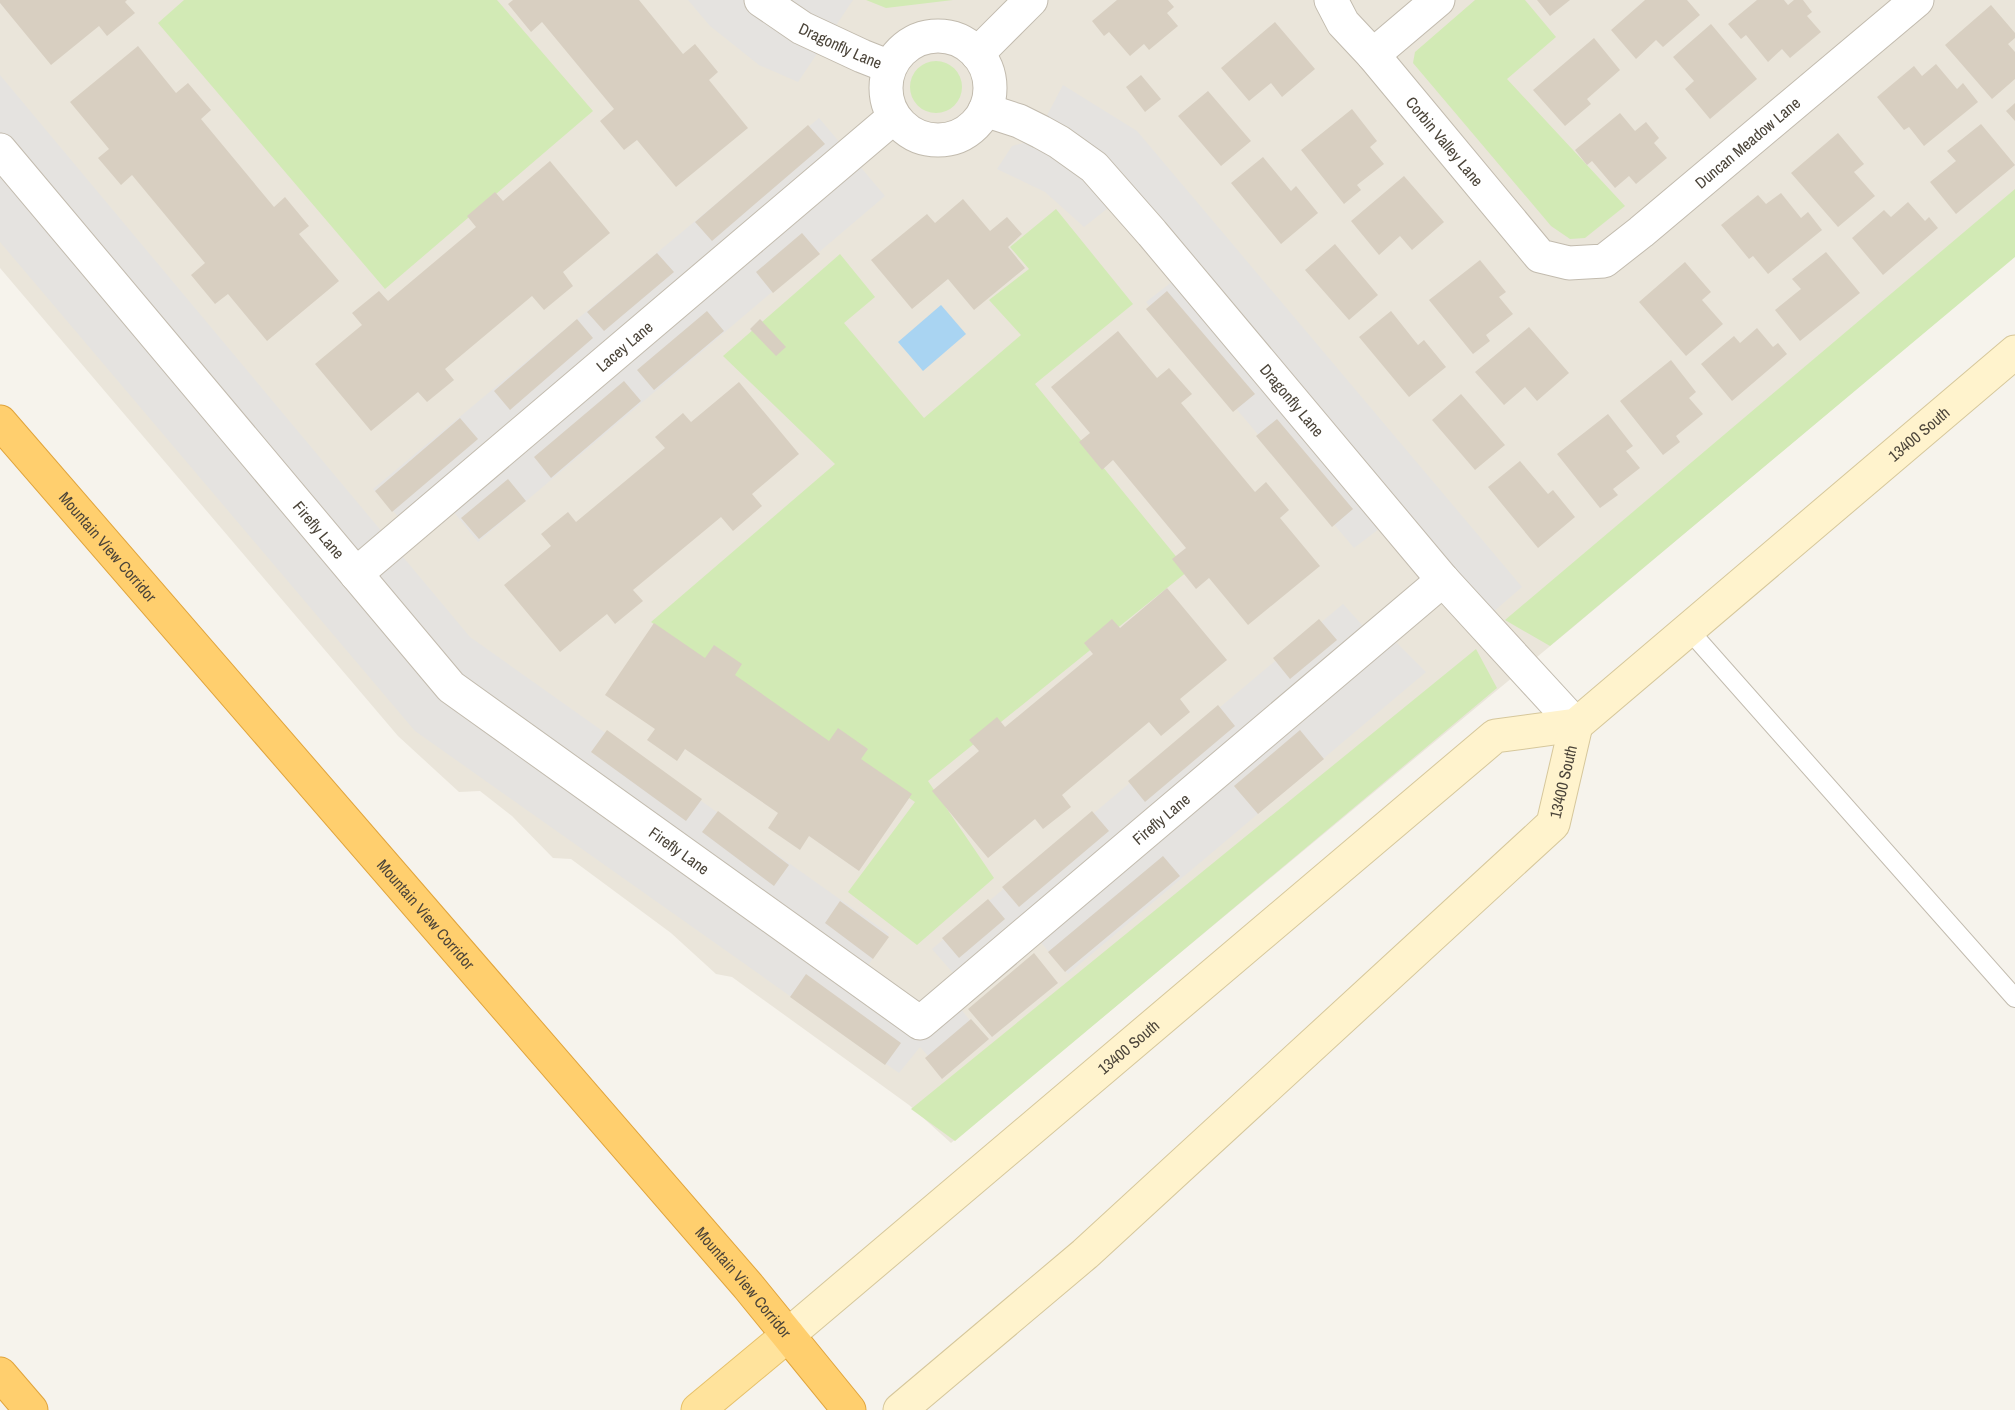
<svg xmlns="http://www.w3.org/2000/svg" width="2015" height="1410" viewBox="0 0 2015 1410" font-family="'Archivo Narrow',sans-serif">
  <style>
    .residential { fill: #eae5da }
    .green { fill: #d2eab5 }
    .parking { fill: #e5e3e0 }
    .water { fill: #a9d4f2 }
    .building { fill: #d8cfc1 }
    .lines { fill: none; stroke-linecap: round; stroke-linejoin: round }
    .lane-casing { stroke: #c2bbae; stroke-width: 20 }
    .street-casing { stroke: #c2bbae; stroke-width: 35 }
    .secondary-casing { stroke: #d6c79b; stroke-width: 35 }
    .primary-casing { stroke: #e6c16a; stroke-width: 35 }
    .highway-casing { stroke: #e0a43c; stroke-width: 35 }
    .lane { stroke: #fff; stroke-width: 18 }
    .street { stroke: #fff; stroke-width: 33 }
    .secondary { stroke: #fff3cd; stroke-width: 33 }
    .primary { stroke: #ffe39c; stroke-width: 33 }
    .highway { stroke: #ffcf6e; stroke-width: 33 }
    .labels { text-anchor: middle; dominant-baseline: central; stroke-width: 5; stroke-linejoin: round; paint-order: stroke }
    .street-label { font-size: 16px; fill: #4b4439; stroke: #fff }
  </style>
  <rect width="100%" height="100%" fill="#f6f3ec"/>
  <path class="residential" d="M 0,0 L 2015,0 L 2015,256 L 1572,628 L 951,1143 L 909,1105 L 732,977 L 716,974 L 671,933 L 571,859 L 553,858 L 512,816 L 480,791 L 459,792 L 398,736 L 0,268 Z"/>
  <path class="green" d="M 184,0 L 497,0 L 593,111 L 385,289 L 158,23 Z
    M 866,0 L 953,0 L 886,8 Z
    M 1475,0 L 1525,0 L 1556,37 L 1507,79 L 1625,206 L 1585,238 L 1570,239 L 1551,226 L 1413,63 L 1415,52 Z
    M910 87a26 26 0 1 1 52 0a26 26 0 1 1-52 0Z
    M 2015,189 L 2015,257 L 1550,646 L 1505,620 Z
    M 1056,209 L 1133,304 L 1035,384 L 1188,571 L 928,781 L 994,878 L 917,945 L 848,892 L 915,802 L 651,622 L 835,464 L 723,356 L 840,254 L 875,297 L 844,323 L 924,418 L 1021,335 L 989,300 L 1029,269 L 1010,247 Z
    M 1476,649 L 1497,688 L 955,1141 L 911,1109 Z"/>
  <path class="parking" d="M 688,0 L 853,0 L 798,82 L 759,65 L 710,26 Z
    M 0,75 L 470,637 L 889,934 L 867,967 L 943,1024 L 961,1009 L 984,1038 L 943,1072 L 920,1047 L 899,1073 L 415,731 L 0,242 Z
    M 1063,85 L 1137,131 L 1522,587 L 1492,613 L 1405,509 L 1354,548 L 1146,302 L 1191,267 L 1127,193 L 1084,227 L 1045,192 L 997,169 L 1012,146 L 1034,140 Z
    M 819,118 L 885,196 L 478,542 L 440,495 L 404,523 L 373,489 Z
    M 1343,604 L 1363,626 L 1389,635 L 1426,672 L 1068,974 L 1025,924 L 959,980 L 932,949 Z"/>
  <path class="water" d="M 941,305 L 966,334 L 923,371 L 898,342 Z"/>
  <path class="building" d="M 0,0 L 127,0 L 125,2 L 135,13 L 107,36 L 99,26 L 51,65 L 0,3 Z
    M 513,0 L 639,0 L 683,54 L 695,44 L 718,72 L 709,80 L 748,128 L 676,187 L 637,140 L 624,150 L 600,121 L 614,109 L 542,22 L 531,32 L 508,4 Z
    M 1117,0 L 1168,0 L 1174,7 L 1167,13 L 1178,26 L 1149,50 L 1144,44 L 1130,56 L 1109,32 L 1104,36 L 1092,21 Z
    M 1537,0 L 1570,0 L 1550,16 Z
    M 1645,0 L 1687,0 L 1700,15 L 1663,47 L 1656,40 L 1636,59 L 1611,30 Z
    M 1757,0 L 1784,0 L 1788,5 L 1794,0 L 1803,0 L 1812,12 L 1807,16 L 1821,32 L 1790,58 L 1782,49 L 1768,62 L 1746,35 L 1741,39 L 1728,24 Z
    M 1991,5 L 2015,33 L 2015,38 L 2008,44 L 2015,52 L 2015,79 L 1992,99 L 1945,45 Z
    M 1275,22 L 1315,69 L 1282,97 L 1271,83 L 1249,101 L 1221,68 Z
    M 1711,24 L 1757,79 L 1710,119 L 1685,89 L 1694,81 L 1673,57 Z
    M 1594,38 L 1620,70 L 1587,99 L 1591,104 L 1565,126 L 1533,90 Z
    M 138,46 L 176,93 L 188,83 L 211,110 L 201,119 L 274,207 L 285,197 L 309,226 L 299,234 L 339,281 L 267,341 L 228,294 L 215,304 L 191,275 L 205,263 L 132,175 L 121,185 L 98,158 L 109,149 L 70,102 Z
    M 1936,64 L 1957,89 L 1963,83 L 1978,102 L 1924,146 L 1909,127 L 1904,130 L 1877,97 L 1914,66 L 1922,76 Z
    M 1141,75 L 1161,99 L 1145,112 L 1126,87 Z
    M 1208,91 L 1251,141 L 1221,166 L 1178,116 Z
    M 2015,103 L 2015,121 L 2006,111 Z
    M 1352,109 L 1377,141 L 1370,147 L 1384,164 L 1357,185 L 1361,190 L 1344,204 L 1301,150 Z
    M 1620,113 L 1635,131 L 1646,122 L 1659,138 L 1654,143 L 1667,158 L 1636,184 L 1629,176 L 1615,188 L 1592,161 L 1587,165 L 1575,150 Z
    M 1981,124 L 2015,165 L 1956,214 L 1930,182 L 1956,161 L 1947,151 Z
    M 808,125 L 825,144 L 712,241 L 695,222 Z
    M 1838,133 L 1864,164 L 1854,172 L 1875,196 L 1838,227 L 1791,173 Z
    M 1263,157 L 1291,191 L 1296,186 L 1318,213 L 1281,244 L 1231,183 Z
    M 550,161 L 610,233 L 563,272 L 573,286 L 544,310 L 532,296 L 445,369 L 454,380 L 427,402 L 418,392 L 371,431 L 315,364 L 362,325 L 352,313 L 379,291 L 388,301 L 476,227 L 467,216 L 495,192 L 503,201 Z
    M 1404,176 L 1444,222 L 1412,250 L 1400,236 L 1379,255 L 1351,221 Z
    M 1781,193 L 1801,218 L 1808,212 L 1822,230 L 1768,274 L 1753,256 L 1749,259 L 1721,225 L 1758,195 L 1766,204 Z
    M 963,199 L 990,231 L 1007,217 L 1022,234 L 1008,247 L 1025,268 L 974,310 L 948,279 L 912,309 L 871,260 L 927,214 L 935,223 Z
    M 1908,202 L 1925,221 L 1929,217 L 1938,228 L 1883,275 L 1852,238 L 1884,210 L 1891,217 Z
    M 802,233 L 820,254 L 773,293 L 756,272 Z
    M 1335,244 L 1378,295 L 1349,320 L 1305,270 Z
    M 1826,252 L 1860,293 L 1800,341 L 1775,310 L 1801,289 L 1792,279 Z
    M 657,253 L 674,272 L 604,331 L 587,312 Z
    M 1480,260 L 1506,292 L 1499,297 L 1513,314 L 1486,335 L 1490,341 L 1473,354 L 1429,300 Z
    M 1685,262 L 1711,292 L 1702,300 L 1723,324 L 1686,356 L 1639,302 Z
    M 1167,291 L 1255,394 L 1233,412 L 1146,309 Z
    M 707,311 L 724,331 L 654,390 L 637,370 Z
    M 1391,311 L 1418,345 L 1424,340 L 1446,367 L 1409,397 L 1359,337 Z
    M 577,319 L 593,338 L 510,410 L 494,391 Z
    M 760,319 L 786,347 L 776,356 L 750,329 Z
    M 1529,327 L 1569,373 L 1537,401 L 1525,387 L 1504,405 L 1475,372 Z
    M 1757,328 L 1773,347 L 1778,343 L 1787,354 L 1732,401 L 1701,364 L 1734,336 L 1740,343 Z
    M 1118,331 L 1157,378 L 1169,368 L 1192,394 L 1181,403 L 1255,492 L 1266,482 L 1289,510 L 1280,518 L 1320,566 L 1248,625 L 1209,578 L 1196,589 L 1172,559 L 1186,548 L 1113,460 L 1102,470 L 1079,442 L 1090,433 L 1051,387 Z
    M 1671,360 L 1696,392 L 1689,398 L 1703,414 L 1676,436 L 1680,442 L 1663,455 L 1620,401 Z
    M 624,381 L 641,401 L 551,478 L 534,457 Z
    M 739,382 L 799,454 L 752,494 L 762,506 L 733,531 L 721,517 L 633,590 L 643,601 L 615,624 L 607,614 L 560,652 L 504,585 L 551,546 L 541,534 L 568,512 L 576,522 L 665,448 L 655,437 L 683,413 L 691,422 Z
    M 1461,394 L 1505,445 L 1475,470 L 1432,420 Z
    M 1608,414 L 1633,446 L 1626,451 L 1640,468 L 1613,489 L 1618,495 L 1600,508 L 1557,454 Z
    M 460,418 L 478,439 L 392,512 L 375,491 Z
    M 1277,419 L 1353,509 L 1332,527 L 1256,436 Z
    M 1520,461 L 1548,494 L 1553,490 L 1575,517 L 1538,548 L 1488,487 Z
    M 508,479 L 526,501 L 479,539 L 461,518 Z
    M 1167,588 L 1227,660 L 1180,699 L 1190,712 L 1161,736 L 1149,722 L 1062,795 L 1071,807 L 1043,829 L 1035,819 L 988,858 L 932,791 L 979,751 L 969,740 L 997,717 L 1005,727 L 1093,654 L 1084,643 L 1112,619 L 1120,628 Z
    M 1319,619 L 1337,640 L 1290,679 L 1273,658 Z
    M 654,623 L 705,658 L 714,645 L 742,664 L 735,675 L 829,741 L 838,728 L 868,749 L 861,759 L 912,794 L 859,871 L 809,836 L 800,850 L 768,828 L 778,813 L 685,749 L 677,761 L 647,740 L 655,729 L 605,695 Z
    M 1218,705 L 1235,726 L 1145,802 L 1128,781 Z
    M 607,730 L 702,799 L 686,821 L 591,752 Z
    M 1300,730 L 1324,759 L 1258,814 L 1234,786 Z
    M 718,811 L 789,865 L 774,886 L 702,832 Z
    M 1092,811 L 1109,831 L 1019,907 L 1002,887 Z
    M 1163,856 L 1180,876 L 1065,972 L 1048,952 Z
    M 988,899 L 1005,919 L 959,958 L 942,938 Z
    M 840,901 L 889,937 L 873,959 L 825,923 Z
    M 1034,953 L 1058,983 L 992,1037 L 968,1009 Z
    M 806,974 L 901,1043 L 885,1065 L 790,997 Z
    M 971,1019 L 989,1039 L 942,1079 L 925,1058 Z"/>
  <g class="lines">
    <defs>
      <path id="lane" d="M 1688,629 L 2015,998"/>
      <g id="street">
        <path id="s1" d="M 761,0 L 802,28 L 862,56 L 890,67"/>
        <path id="s2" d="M 1331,0 L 1343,23 L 1373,55 L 1540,256 L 1569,263 L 1604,261 L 1641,232 L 1917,0"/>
        <circle cx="938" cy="88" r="52"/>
        <path d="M 977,54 L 1031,0"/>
        <path d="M 1373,55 L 1438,0"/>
        <path id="s3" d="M 985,110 L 1019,121 L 1041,132 L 1059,142 L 1094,167 L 1152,233 L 1443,580 L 1576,725"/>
        <path id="s4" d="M 0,150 L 451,687 L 920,1023 L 1443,580"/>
        <path id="s5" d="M 356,574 L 894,117"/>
      </g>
      <g id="secondary">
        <path id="s6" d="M 788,1335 L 1495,736 L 1576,725 L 2015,352"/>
        <path id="s7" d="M 900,1410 L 1085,1254 L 1553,824 L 1576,725"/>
      </g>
      <path id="primary" d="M 698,1410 L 788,1335"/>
      <g id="highway">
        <path id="s8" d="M 0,422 L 748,1286 L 849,1410"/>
        <path d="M 0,1374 L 31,1410"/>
      </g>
    </defs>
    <use href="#lane" class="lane-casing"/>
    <use href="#street" class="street-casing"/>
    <use href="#secondary" class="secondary-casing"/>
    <use href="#primary" class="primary-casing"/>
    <use href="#highway" class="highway-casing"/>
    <use href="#lane" class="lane"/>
    <use href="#street" class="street"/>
    <use href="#secondary" class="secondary"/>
    <use href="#primary" class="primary"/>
    <use href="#highway" class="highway"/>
  </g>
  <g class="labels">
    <g class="street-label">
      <text stroke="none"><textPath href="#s1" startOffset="92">Dragonfly Lane</textPath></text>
      <text stroke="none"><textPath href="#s2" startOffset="182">Corbin Valley Lane</textPath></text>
      <text stroke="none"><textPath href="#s2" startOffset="582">Duncan Meadow Lane</textPath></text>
      <text stroke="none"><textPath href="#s5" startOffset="352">Lacey Lane</textPath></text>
      <text stroke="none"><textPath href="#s3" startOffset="430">Dragonfly Lane</textPath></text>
      <text stroke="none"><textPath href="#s6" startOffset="1458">13400 South</textPath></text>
      <text stroke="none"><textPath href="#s4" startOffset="496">Firefly Lane</textPath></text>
      <text stroke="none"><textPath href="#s8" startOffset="165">Mountain View Corridor</textPath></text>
      <text stroke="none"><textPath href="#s7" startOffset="921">13400 South</textPath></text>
      <text stroke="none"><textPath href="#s4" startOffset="1594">Firefly Lane</textPath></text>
      <text stroke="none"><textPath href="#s4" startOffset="982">Firefly Lane</textPath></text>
      <text stroke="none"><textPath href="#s8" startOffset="651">Mountain View Corridor</textPath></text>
      <text stroke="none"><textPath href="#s6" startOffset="446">13400 South</textPath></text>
      <text stroke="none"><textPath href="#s8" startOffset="1137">Mountain View Corridor</textPath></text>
    </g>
  </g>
</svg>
